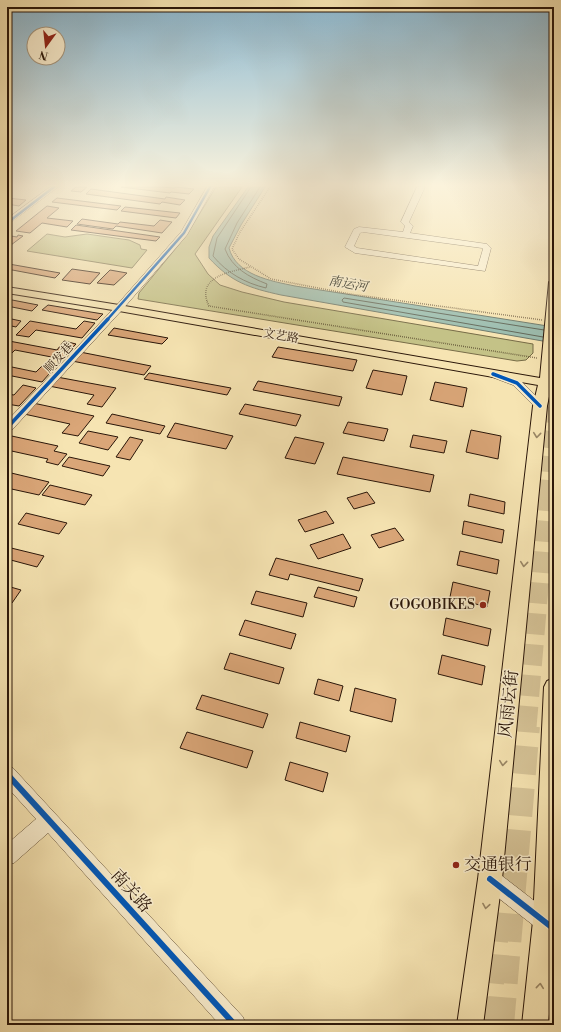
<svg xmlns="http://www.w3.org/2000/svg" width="561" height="1032" viewBox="0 0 561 1032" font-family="'Libre Bodoni','Noto Serif SC',serif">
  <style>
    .green { fill: #c4c287; stroke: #776c48 }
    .water { fill: #9dbeb0; stroke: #6f7b6d }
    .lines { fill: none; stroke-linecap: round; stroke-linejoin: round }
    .shore { stroke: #646a5c; stroke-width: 1 }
    .building { fill: #daa678; stroke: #2a1609 }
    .highway-tunnel-far2 { stroke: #d7c599; stroke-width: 16; stroke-dasharray: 16 8; stroke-linecap: butt }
    .highway-tunnel-far1 { stroke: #d7c599; stroke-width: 21; stroke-dasharray: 21 10; stroke-linecap: butt }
    .highway-tunnel { stroke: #d7c599; stroke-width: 28; stroke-dasharray: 28 14; stroke-linecap: butt }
    .minor-casing { stroke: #5d4a33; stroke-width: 1 }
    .major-casing { stroke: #2a1609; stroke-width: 2 }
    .path { stroke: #2a1609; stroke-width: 1.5; stroke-dasharray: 0.5 1.5; stroke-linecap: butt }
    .minor { fill: #f9edcd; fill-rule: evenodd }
    .major { fill: #f6e4b2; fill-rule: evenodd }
    .cycleway-far2-casing { stroke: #f9edcd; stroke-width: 4 }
    .cycleway-far1-casing { stroke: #f9edcd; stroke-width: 5.5 }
    .cycleway-casing { stroke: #f9edcd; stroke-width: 8 }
    .cycleway-far2 { stroke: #0057b8; stroke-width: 2.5 }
    .cycleway-far1 { stroke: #0057b8; stroke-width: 3.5 }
    .cycleway { stroke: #0057b8; stroke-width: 6 }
    .oneway { stroke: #9a8766 }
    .poi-dot { fill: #8f2418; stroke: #f9edcd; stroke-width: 1.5 }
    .labels { text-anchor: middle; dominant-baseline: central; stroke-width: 3; stroke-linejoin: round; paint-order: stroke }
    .far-street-label { font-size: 12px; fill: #2a1609; stroke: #f9edcd }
    .far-water-label { font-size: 13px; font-style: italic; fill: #525143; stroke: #f9edcd }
    .poi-label { font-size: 14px; fill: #2a1609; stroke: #f9edcd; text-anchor: end }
    .near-street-label { font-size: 17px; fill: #2a1609; stroke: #f9edcd }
    .near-poi-label { font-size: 17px; fill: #2a1609; stroke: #f9edcd; text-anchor: start }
  </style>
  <rect width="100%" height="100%" fill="#f6e4b2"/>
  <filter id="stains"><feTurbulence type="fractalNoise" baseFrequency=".005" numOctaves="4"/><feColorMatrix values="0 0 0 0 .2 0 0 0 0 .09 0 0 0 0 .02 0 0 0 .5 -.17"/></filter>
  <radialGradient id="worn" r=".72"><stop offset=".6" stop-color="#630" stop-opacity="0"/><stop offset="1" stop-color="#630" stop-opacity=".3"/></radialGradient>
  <path class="green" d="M 216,187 L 242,187 L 195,254 L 208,274 L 220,285 L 242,292 L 284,302 L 533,344 L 533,353 L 526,360 L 517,361 L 138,299 L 139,293 L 186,236 Z
    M 47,234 L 65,237 L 87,234 L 129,240 L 140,245 L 141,249 L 147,250 L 132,268 L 27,251 Z"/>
  <path class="water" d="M 248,187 L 265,187 L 241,225 L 229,248 C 236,275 271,281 295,286 L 554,327 L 554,343 L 281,295 C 249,288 231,282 209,258 L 209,247 L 213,236 Z"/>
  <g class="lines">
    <path class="shore" d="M 251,187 L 217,238 L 213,256 C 227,273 245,283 266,288 L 267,284 C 249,277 232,268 225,249 L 237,223 L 260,187
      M 543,337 L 343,302 L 342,300 L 344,298 L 544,330"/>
  </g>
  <path class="building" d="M 76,187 L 87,187 L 81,192 L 71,191 Z
    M 121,187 L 161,187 L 174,188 L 176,187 L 194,189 L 189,194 L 171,192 L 170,193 Z
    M 91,189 L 165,199 L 166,197 L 185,200 L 180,205 L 162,202 L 160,204 L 86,194 Z
    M 7,198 L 8,198 L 26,200 L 19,206 L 7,204 Z
    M 57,198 L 121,206 L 117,210 L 52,202 Z
    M 47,206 L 59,208 L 47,218 L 73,221 L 67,227 L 42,223 L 30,233 L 16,231 Z
    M 125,207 L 180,213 L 176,218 L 121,211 Z
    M 82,219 L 118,224 L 120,222 L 154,226 L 160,220 L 172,222 L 162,233 L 116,226 L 113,229 L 77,224 Z
    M 76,225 L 160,237 L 156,241 L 71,230 Z
    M 18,235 L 23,236 L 7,248 L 7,241 L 11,239 L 9,238 L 11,236 L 17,237 Z
    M 9,264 L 60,273 L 55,278 L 7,269 L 7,266 Z
    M 72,269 L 100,273 L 90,284 L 62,280 Z
    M 110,270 L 127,273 L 114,285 L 97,283 Z
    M 7,299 L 38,305 L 32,311 L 7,306 Z
    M 48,305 L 103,314 L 97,320 L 42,310 Z
    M 7,318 L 21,321 L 16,327 L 7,325 Z
    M 30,321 L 76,329 L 84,321 L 95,323 L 82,338 L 36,330 L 29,337 L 16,335 Z
    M 114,328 L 168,338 L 162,344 L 108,335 Z
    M 9,341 L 57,350 L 64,341 L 76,344 L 62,359 L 15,350 L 7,358 L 7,343 Z
    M 278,347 L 357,360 L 353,371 L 272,357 Z
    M 80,352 L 151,366 L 144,375 L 72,361 Z
    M 45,363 L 57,365 L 42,382 L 7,375 L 7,366 L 36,372 Z
    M 373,370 L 407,376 L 402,395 L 366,388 Z
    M 149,373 L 231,388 L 227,395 L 144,379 Z
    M 57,377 L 116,388 L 102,407 L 87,404 L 94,395 L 49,386 Z
    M 258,381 L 342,397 L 339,406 L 253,390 Z
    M 435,382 L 467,388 L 463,407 L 430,400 Z
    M 23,385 L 36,388 L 19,406 L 7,404 L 7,394 L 14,395 Z
    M 33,403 L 94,416 L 78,436 L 62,433 L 70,424 L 24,414 Z
    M 245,404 L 301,415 L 296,426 L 239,414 Z
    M 112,414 L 165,426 L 160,434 L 106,423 Z
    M 348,422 L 388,429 L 384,441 L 343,433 Z
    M 175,423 L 233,436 L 226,449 L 167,437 Z
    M 471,430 L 501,436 L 498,459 L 466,452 Z
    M 88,431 L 118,437 L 108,450 L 79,443 Z
    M 7,435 L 58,446 L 54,451 L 67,454 L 58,465 L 46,462 L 48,459 L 7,450 Z
    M 413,435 L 447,441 L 444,453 L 410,447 Z
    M 130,437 L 143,440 L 130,460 L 116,457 Z
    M 295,437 L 324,443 L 315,464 L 285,458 Z
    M 69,457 L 110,466 L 103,476 L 62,466 Z
    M 343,457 L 434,475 L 430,492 L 337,474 Z
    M 7,472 L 49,482 L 39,495 L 7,488 Z
    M 50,485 L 92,495 L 85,505 L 42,495 Z
    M 367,492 L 375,503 L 354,509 L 347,498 Z
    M 470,494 L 505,502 L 504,514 L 468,506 Z
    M 326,511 L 334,523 L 305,532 L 298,520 Z
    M 26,513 L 67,523 L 59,534 L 18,524 Z
    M 464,521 L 504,530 L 502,543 L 462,534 Z
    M 395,528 L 404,540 L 379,548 L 371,535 Z
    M 343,534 L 351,548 L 318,559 L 310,545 Z
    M 7,547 L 44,556 L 37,567 L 7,559 Z
    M 460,551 L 499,560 L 497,574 L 457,565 Z
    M 276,558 L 363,579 L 359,591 L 290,574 L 288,580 L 269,575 Z
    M 453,582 L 490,591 L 487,607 L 450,597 Z
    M 7,586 L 21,590 L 12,603 L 7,601 Z
    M 318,587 L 357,597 L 354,607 L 314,597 Z
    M 256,591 L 307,603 L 303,617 L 251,604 Z
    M 446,618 L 491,629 L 488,646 L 443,635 Z
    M 245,620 L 296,634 L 291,649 L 239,635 Z
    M 230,653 L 284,668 L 279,684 L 224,669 Z
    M 442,655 L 485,666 L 482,685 L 438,674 Z
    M 318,679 L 343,686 L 339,701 L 314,694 Z
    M 355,688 L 396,699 L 392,722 L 350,711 Z
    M 202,695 L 268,714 L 263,728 L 196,709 Z
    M 300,722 L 350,736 L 346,752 L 296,738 Z
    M 187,732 L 253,751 L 247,768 L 180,748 Z
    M 290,762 L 328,773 L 323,792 L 285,780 Z"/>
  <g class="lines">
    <path class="highway-tunnel-far2" d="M 542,446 L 554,356
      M 546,496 L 552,431"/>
    <path class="highway-tunnel-far1" d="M 526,727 L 546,495"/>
    <path class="highway-tunnel" d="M 486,1025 L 496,920
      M 500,1025 L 526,726"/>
    <defs>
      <path id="minor" d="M 50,187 L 58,187 L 7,225 L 7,219 Z
        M 207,187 L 214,187 L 187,235 L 122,310 L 11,431 L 7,432 L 7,421 L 116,306 L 181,232 Z
        M 417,187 L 425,187 L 409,222 L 413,226 L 410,233 L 487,244 L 491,248 L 485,271 L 355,253 L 345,247 L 354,229 L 359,227 L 403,232 L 405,226 L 401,222 ZM 363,232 L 482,248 L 483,249 L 478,266 L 357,248 L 354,246 L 360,233 Z
        M 493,371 L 521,381 L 546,406 L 544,408 L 536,408 L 513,385 L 489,376 L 488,374 Z
        M 7,765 L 13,768 L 243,1017 L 246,1025 L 220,1025 L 48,833 L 14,863 L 7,865 L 7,844 L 36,819 L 7,787 Z
        M 490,869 L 497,872 L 554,916 L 554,939 L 547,936 L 483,886 L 480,879 L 483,872 Z"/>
      <path id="major" d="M 554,279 L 554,366 L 552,380 L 554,380 L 554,388 L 551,387 L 547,406 L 502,879 L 483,1025 L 457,1025 L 478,879 L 533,406 L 538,385 L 119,311 L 7,293 L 7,287 L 119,305 L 540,378 L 549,282 Z
        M 554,678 L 554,960 L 548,1025 L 522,1025 L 533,921 L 544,687 L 547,681 Z"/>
    </defs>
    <use href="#minor" class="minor-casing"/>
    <use href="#major" class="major-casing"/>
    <path class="path" d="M 270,187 L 240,232 L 232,249 L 239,259 L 271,279 L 350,294 L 542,320
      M 250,267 C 229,272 195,277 209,306 L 537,358"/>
    <use href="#minor" class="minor"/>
    <use href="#major" class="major"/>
    <defs>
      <path id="cycleway-far2" d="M 7,223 L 54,187
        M 107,320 L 184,233 L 210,187"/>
      <path id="cycleway-far1" d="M 493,374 L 517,383 L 540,406
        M 7,428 L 108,319"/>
      <path id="cycleway" d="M 7,774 L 235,1025
        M 490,879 L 554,929"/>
    </defs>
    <use href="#cycleway-far2" class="cycleway-far2-casing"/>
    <use href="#cycleway-far1" class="cycleway-far1-casing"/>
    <use href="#cycleway" class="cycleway-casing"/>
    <use href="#cycleway-far2" class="cycleway-far2"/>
    <use href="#cycleway-far1" class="cycleway-far1"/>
    <use href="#cycleway" class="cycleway"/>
  </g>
  <defs><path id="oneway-chevron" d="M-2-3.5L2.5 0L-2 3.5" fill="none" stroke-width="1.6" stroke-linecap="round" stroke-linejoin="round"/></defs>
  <g class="oneway">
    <use href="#oneway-chevron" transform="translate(537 435) rotate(96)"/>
    <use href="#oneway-chevron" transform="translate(524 564) rotate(96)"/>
    <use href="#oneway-chevron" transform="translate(503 763) rotate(96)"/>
    <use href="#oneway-chevron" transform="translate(486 906) rotate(99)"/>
    <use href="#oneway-chevron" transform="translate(540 986) rotate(-84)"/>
  </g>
  <linearGradient id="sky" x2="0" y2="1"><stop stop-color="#8ab8d2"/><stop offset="0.56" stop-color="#fbf3dc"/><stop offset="1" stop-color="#fbf3dc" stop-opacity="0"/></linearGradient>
  <rect width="561" height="331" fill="url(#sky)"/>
  <g class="poi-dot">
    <circle cx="483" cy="605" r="4"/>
    <circle cx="456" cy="865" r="4"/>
  </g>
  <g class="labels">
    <g class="far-street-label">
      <text transform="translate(281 336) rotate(10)">文艺路</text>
      <text transform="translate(59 358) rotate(-47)">顺发巷</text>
    </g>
    <g class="far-water-label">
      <text transform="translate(348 284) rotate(10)">南运河</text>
    </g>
    <g class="poi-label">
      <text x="475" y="605">GOGOBIKES</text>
    </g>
    <g class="near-street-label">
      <text transform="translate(509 704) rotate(-84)">风雨坛街</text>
      <text transform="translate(131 891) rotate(48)">南关路</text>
    </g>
    <g class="near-poi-label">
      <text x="464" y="865">交通银行</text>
    </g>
  </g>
  <rect width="561" height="1032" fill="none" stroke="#f6e4b2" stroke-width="24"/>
  <rect x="8" y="8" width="545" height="1016" fill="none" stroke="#2a1609" stroke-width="2"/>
  <rect x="12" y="12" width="537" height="1008" fill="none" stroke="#2a1609"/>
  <g transform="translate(46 46) rotate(195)"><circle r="19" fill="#f9edcd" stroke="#a6977f"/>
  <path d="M0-3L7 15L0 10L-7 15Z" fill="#8f2418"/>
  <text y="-6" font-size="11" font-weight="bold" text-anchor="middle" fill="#2a1609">N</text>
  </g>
  <rect width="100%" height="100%" filter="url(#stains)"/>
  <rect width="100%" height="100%" fill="url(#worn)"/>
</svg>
